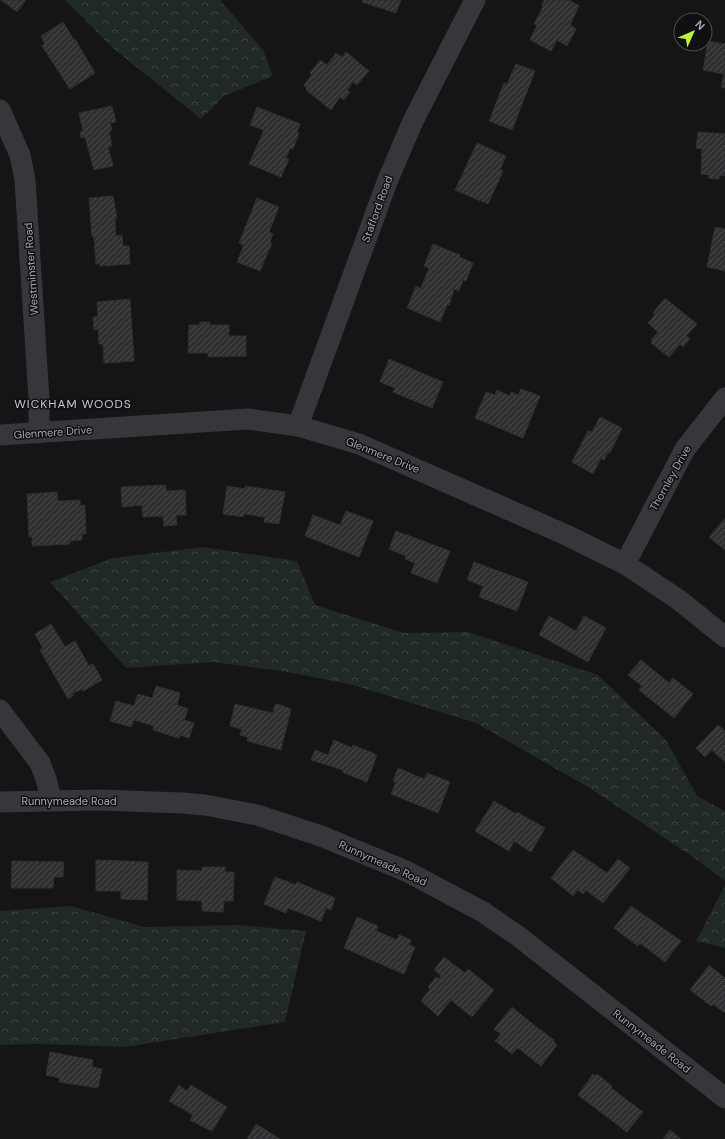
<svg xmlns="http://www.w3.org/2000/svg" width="725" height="1139" viewBox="0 0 725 1139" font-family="'DM Sans',sans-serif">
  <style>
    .forest { fill: url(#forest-crowns) }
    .building { fill: url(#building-hatch); stroke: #302e32 }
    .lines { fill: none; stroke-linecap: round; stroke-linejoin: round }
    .minor { stroke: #38353b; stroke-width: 21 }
    .labels { text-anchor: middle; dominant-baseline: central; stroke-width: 3; stroke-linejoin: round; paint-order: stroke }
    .street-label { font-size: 11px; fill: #aba6b6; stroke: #100f11 }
    .neighbourhood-label { font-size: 12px; letter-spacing: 1px; fill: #cbc7d2; stroke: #100f11 }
  </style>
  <defs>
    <pattern id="forest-crowns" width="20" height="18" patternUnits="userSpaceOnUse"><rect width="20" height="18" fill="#202926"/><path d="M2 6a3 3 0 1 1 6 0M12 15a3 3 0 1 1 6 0" fill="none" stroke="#3e4543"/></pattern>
    <pattern id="building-hatch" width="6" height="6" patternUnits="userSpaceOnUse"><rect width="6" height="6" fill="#312f32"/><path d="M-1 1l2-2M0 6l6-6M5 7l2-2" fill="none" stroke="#4c4a4d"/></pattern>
  </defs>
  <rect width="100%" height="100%" fill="#151416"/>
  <path class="forest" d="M 65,0 L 220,0 L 263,50 L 273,76 L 224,96 L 201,119 L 114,49 Z
    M 203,547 L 297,561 L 315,605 L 404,633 L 468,632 L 598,675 L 666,740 L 697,796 L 725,811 L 725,881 L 693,857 L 588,787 L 476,723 L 353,685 L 288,672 L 213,662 L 126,668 L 50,582 L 113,558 Z
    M 725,885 L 725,948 L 696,941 Z
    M 71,906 L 144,927 L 238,925 L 306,931 L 285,1022 L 124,1047 L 39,1044 L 0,1045 L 0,911 Z"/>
  <path class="building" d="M 1,0 L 26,0 L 17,12 Z
    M 363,0 L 362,0 L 401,0 L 396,13 L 362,2 Z
    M 544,0 L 569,0 L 579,6 L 570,25 L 576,29 L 567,46 L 557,40 L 551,51 L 530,40 L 537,25 L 534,24 L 543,7 L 542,6 Z
    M 63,22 L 74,40 L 75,39 L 95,73 L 70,89 L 42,46 L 45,44 L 41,36 Z
    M 708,41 L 725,44 L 725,88 L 721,87 L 724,74 L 703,70 Z
    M 346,52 L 369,71 L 357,85 L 353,82 L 347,90 L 350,92 L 344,100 L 340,97 L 331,110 L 306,90 L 307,89 L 304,85 L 312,75 L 310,73 L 320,60 L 327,65 L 336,53 L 342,57 Z
    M 516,64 L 535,71 L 512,130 L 489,121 L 504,83 L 507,84 Z
    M 112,106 L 116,122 L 110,123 L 112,130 L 109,131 L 112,146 L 108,147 L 113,166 L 94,170 L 85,137 L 81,138 L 80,132 L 83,131 L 79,113 Z
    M 257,107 L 300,124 L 297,132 L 299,133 L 293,149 L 290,148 L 286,158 L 289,159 L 281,177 L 249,164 L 264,130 L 250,125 Z
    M 698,132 L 725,134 L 725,176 L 719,175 L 719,179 L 708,178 L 709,175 L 701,174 L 702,149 L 696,148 Z
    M 477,143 L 506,156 L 500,170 L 503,171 L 488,204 L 455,190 Z
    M 113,196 L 117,218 L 115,219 L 116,236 L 122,235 L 123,246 L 129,246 L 130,264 L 100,266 L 100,263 L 96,264 L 94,237 L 92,237 L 89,198 Z
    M 257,198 L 279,207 L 269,232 L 273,234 L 270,242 L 272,243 L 260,271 L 237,262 L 244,245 L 239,243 Z
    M 715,227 L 725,229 L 725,271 L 707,267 Z
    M 433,244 L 460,255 L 459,257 L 473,263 L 466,281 L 463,280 L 459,291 L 454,289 L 449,305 L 447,305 L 440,322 L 407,308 L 416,286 L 421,288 L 429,268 L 424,266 Z
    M 665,298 L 697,324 L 686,336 L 690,339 L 683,347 L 680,344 L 669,357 L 651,343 L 653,341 L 651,340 L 658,332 L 648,323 L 655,315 L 653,313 Z
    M 130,299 L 134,361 L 104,363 L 103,344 L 99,344 L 98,329 L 94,330 L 93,317 L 98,317 L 97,302 Z
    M 200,322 L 210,322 L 210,325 L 229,325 L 229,336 L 246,336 L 246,356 L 208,357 L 208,353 L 188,353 L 189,325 L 200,325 Z
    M 389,359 L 443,382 L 432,408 L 393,392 L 395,388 L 380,382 Z
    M 521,389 L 540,396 L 523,438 L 475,418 L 486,392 L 495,395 L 497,390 L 510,396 L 511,392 L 518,395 Z
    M 600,417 L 622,428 L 610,453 L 608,452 L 604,460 L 601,458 L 593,474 L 572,462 L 588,431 L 592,432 Z
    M 166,485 L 166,491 L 185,490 L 186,515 L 176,515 L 177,525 L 164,526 L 163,516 L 143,517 L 142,505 L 122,507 L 121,487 Z
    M 227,486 L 245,489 L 245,486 L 285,492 L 279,524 L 264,522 L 265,517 L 244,514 L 243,517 L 223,514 Z
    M 57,492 L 58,501 L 80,500 L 80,506 L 85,505 L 86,534 L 82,534 L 82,540 L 69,541 L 70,544 L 32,546 L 32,536 L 29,537 L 27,494 Z
    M 346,511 L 373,521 L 359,557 L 305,536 L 313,515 L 340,525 Z
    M 725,518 L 725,550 L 709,537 Z
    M 396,531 L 450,551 L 437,583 L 411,573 L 415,563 L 405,559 L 406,556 L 389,549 Z
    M 474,562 L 528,582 L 517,611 L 479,597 L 483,586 L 467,580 Z
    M 549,616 L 576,631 L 584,616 L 606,628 L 588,662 L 539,635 Z
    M 51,624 L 65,647 L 75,641 L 89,666 L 93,664 L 102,680 L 83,691 L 82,689 L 72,694 L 73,696 L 68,699 L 40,650 L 43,648 L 35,634 Z
    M 641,660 L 669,683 L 673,678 L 693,694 L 674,718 L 639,690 L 642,686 L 628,675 Z
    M 156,686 L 180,693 L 177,705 L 188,709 L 184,720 L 194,723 L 189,738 L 180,735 L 179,738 L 153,730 L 154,726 L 134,720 L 131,727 L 110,721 L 116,701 L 134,706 L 138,694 L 152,698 Z
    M 235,704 L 273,713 L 275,705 L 278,704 L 291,709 L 281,750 L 247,741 L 248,737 L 240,735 L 242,729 L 230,726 Z
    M 718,725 L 725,731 L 725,762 L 712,750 L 705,757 L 696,748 Z
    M 334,740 L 352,748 L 353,745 L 377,755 L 367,782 L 342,772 L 343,770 L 311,760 L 315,750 L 328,755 Z
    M 398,768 L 424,779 L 427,773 L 450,782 L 438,813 L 391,794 L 396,782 L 393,781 Z
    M 494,801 L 516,814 L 517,812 L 545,828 L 531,852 L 514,841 L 509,851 L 475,831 Z
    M 573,850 L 607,873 L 618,859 L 630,868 L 603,903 L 586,890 L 583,894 L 578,890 L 573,896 L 551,878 Z
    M 96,860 L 148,862 L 147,900 L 121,899 L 121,891 L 96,891 Z
    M 12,861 L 64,862 L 63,877 L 54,877 L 53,888 L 11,888 Z
    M 202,867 L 225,867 L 225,872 L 234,872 L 233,901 L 224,901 L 223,912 L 202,911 L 202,901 L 177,900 L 177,870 L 202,871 Z
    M 275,877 L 296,885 L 297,882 L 335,898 L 331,910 L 326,908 L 321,921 L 288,908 L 286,913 L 264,904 Z
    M 631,906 L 681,941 L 665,962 L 640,943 L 638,946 L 614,928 Z
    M 357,917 L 378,926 L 376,931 L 397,940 L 399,935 L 411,940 L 409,945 L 415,947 L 404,974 L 344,948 Z
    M 444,957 L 465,973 L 468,969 L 494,990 L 472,1017 L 451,1000 L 438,1016 L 421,1001 L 430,989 L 428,987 L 436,977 L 439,979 L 441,976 L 434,970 Z
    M 709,965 L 725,978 L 725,1013 L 713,1004 L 711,1006 L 690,990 Z
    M 512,1007 L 534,1025 L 554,1040 L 553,1041 L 557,1045 L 541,1066 L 518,1048 L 512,1054 L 495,1041 L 501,1034 L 494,1029 Z
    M 50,1052 L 93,1060 L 92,1067 L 102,1069 L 98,1088 L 59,1082 L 60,1078 L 46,1075 Z
    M 593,1074 L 595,1076 L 597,1074 L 612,1086 L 611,1088 L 643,1112 L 627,1132 L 578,1095 Z
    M 179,1085 L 187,1091 L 191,1085 L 227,1107 L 212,1131 L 190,1120 L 193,1115 L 169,1101 Z
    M 256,1124 L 280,1139 L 247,1139 Z
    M 670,1130 L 681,1139 L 663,1139 Z"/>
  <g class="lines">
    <path class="minor" d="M 0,110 L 20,155 L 25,180 L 39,399 L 39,433
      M 298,426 L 387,182 L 413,121 L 475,0
      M 0,435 L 248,419 L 298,426 L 359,444 L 564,534 L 625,564 L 679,600 L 725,637
      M 625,564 L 685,449 L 725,398
      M 0,710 L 40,763 L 47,782 L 51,800
      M 0,802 L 100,800 L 182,803 L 205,805 L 257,815 L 321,836 L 406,871 L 483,912 L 518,936 L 725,1098"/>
  </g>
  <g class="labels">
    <g class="street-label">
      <text transform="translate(377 209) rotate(-70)">Stafford Road</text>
      <text transform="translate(31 269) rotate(-94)">Westminster Road</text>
      <text transform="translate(53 432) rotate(-4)">Glenmere Drive</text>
      <text transform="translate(383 455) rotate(22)">Glenmere Drive</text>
      <text transform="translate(670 478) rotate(-61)">Thornley Drive</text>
      <text x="69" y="801">Runnymeade Road</text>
      <text transform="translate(383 863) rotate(24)">Runnymeade Road</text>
      <text transform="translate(652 1041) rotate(38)">Runnymeade Road</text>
    </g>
    <g class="neighbourhood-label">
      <text x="73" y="404">WICKHAM WOODS</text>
    </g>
  </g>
  <g transform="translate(693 32) rotate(45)"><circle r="19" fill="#100f11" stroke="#4e4b53"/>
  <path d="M0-3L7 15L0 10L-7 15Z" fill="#bef42e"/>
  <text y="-6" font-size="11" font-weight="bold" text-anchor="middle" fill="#aba6b6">N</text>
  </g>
</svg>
